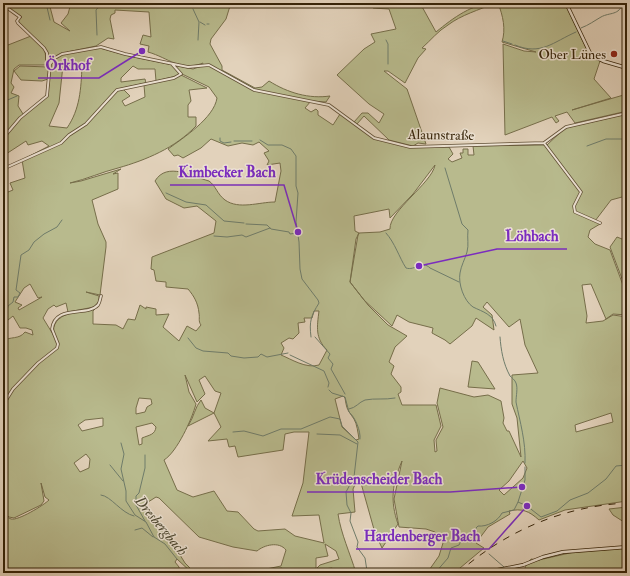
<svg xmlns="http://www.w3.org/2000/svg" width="630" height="576" viewBox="0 0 630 576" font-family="'IM FELL Double Pica',serif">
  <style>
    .green { fill: #b8ba8d; stroke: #766e4a; fill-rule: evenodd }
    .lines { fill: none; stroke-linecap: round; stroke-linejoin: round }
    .stream { stroke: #6f7c6a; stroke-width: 1 }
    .street-casing { stroke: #604f35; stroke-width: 3.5 }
    .secondary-casing { stroke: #352308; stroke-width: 4 }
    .street { stroke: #ece2d3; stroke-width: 2 }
    .secondary { stroke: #ece2d3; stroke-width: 2.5 }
    .rail { stroke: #352308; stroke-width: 1; stroke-dasharray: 7 7; stroke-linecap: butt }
    .poi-dot { fill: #8f2418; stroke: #ece2d3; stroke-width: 1.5 }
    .labels { text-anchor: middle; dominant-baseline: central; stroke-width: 3; stroke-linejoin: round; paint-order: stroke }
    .poi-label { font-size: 14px; fill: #352308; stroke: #ece2d3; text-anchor: end }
    .street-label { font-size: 14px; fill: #352308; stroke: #ece2d3 }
    .water-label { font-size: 15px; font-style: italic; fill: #4d4831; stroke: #ece2d3 }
    .leader { fill: none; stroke: #7b2cbf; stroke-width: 1.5 }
    .callout-dot { fill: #7b2cbf; stroke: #ece2d3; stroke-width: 1.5 }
    .callout-label { font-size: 15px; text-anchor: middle; font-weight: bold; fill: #7b2cbf; stroke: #ece2d3; stroke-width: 3; stroke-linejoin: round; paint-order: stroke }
  </style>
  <rect width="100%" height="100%" fill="#e2d2bb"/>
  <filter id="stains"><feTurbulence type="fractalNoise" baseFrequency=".005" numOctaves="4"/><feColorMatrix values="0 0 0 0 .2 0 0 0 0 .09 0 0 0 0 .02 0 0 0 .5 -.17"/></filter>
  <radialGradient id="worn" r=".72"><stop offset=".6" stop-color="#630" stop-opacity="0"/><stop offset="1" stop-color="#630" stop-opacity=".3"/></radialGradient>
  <path class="green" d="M 5,3 L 49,3 L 54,22 L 70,31 L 61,23 L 68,14 L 71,3 L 227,3 L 230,6 L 226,19 L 211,39 L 210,44 L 222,66 L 222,70 L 255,88 L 262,87 L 269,81 C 288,93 309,99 330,96 L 326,102 L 311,101 L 305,108 L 311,112 L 316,109 L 318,111 L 318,115 L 333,125 L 340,114 L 374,138 L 405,146 L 449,147 L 453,154 L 448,159 L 452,162 L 462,158 L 460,153 L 463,153 L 463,149 L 468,149 L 468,155 L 474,155 L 473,146 L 547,145 L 565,128 L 627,114 L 627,200 L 622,197 L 611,200 L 595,221 L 600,224 L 590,230 L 588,237 L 595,244 L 610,250 L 627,296 L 627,315 L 613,314 L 606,319 L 591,284 L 582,285 L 587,316 L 586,323 L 603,321 L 613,315 L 627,317 L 627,501 L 565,510 L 539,520 C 529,511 522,508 509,511 L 510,514 L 488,527 L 476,543 L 484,548 L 454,573 L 427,573 L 439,556 L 443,543 L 435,532 L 426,529 L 399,527 L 394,499 L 402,461 C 392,484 390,501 398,524 L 382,548 L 375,533 L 359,476 L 353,489 L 355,512 L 338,514 C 341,534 350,553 356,573 L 338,573 L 332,568 L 315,570 L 315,573 L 281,573 L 282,568 L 247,573 L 281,566 L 286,550 C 279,541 264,545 257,551 L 233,547 L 199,537 L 159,498 L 156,497 L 145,504 L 144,507 L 147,514 L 170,539 L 185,563 L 195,573 L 192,573 L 177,559 L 175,562 L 179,567 L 180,573 L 3,573 L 3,563 L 6,560 L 3,562 L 3,513 C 5,515 8,518 11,519 C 18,521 44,505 49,500 L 45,497 L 41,483 L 44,501 L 41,505 L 14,518 L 9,517 L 3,511 L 3,341 C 10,336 19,340 25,332 L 33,335 L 32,330 L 26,328 L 20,328 L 13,316 L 3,324 L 3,194 L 13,190 L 10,183 L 25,178 L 22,160 L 49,146 L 42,141 L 28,145 L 26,141 L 3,156 L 3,139 L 21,117 L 48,94 L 51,63 L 62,53 L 48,60 L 46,51 L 19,22 L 18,20 L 22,17 L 6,7 ZM 115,10 L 149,12 L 151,37 L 143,35 L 140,44 L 149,46 L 148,52 C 169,58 180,72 203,63 L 202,66 L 193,69 L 129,56 L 100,48 L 67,52 L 96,46 L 108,38 L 114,39 L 110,19 L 111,15 L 115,13 ZM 63,65 L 82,66 C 81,89 80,109 67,128 L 49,126 L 59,103 ZM 133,66 L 138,69 L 155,69 L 156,81 L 176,76 L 180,73 L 209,87 L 217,98 C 214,118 183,138 168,149 L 174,156 L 178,155 L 183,158 L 201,148 L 211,139 L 228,146 L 242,143 L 253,145 L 259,142 L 269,151 L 264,153 L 269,161 L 267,165 L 280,163 L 281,171 L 275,202 C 259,202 239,210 225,200 C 217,194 216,186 209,181 C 193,177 167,161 155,181 L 166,199 L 184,208 L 197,206 L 216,221 L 214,233 L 152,257 L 151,269 L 154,270 L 156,281 L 166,282 L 166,287 L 188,289 C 194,296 198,303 199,313 C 200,318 198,321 201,325 L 196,331 L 187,326 L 179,341 L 163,327 L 169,314 L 156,315 L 156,309 L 146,307 L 146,309 L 140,305 L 135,320 L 128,319 L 123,329 L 116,325 L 93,324 L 93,311 L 98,306 C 83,313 49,310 54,336 L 43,318 L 48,309 L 54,305 L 56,307 L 66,303 L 68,312 L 94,307 L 99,301 L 99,296 L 86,292 L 100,295 L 106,247 L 106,242 L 98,224 L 92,200 L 118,189 L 118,173 L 113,174 L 121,169 L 81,181 L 70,183 C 87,179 102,172 118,168 C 146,160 175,148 196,126 L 196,117 L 188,117 L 188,105 L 191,101 L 189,90 L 207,88 L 181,75 L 144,85 L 145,97 L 125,106 L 122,101 L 130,96 L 122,88 L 146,83 L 145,79 L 121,82 L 121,78 ZM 435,165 C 432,183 389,211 390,229 L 380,232 L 359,233 L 358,235 L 350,282 L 364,300 L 392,326 L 397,315 L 409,322 L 433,328 L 432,333 L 445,340 L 450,344 L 472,326 L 476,318 L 494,330 L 492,315 L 483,307 L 487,302 L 509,327 L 520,319 L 525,345 L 538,373 L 512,375 L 512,404 L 517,418 L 521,457 L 509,431 L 507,431 L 503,423 L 504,418 L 501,401 L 488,395 L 474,397 L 440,388 L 437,403 L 443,427 L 436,440 L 437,451 L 435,452 L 434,440 L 441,426 L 436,405 L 402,405 L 398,394 L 401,392 L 401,387 L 391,374 L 394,366 L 389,362 L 395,347 L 407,336 L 388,325 L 368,305 L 350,282 L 356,239 L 359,233 L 355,231 L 354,216 L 389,209 L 390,218 L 413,194 ZM 30,284 L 38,298 L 42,297 L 19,310 L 18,308 L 22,305 L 15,302 L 24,288 ZM 314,311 L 319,311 C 317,327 315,338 327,350 L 319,365 C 306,369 291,359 281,355 L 284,348 L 281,343 L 289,338 L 293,339 L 299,333 L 298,323 L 305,322 L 304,318 L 312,318 ZM 185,375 L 197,402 L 205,394 L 199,380 L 205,376 L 215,391 L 221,393 L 214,413 L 205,408 L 201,400 C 195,407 194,417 188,426 L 214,413 L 221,427 L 208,441 L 227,439 L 229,447 L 235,446 L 238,457 L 283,450 L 285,434 L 294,432 L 309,432 L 303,483 L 292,516 L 319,515 L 324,543 L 295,536 L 285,529 L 258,531 L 254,529 L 238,512 L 227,511 L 214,491 L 193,497 L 177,490 L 164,460 C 177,452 192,419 196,404 L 189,392 ZM 343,396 L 345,398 C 347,410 347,409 354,419 C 357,424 358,433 359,439 L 356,440 L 342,427 L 335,399 ZM 139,398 L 151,399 L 152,404 L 147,407 L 145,412 L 136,414 L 136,408 ZM 611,413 L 613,422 L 576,432 L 575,425 ZM 103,418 L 103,426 L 82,431 L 78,425 L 85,420 ZM 152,423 L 156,427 C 155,435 149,435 142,438 L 142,444 L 139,445 L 136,427 ZM 86,454 L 90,459 L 89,468 L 80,472 L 74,463 ZM 523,461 L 527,468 L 523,478 L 504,495 L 499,490 L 509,481 ZM 325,544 L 336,551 L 339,559 L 320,565 L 316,569 L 316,558 L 328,556 Z
    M 368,3 L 420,3 L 436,32 C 453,18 473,3 495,3 C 479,10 461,15 448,25 C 438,31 431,40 422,48 L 426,49 L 418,58 L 405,83 L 388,71 L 384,71 L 407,89 L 426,144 L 418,143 L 413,146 L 389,140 L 364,116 L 357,124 L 354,122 L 362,113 L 368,113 L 379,123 L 384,114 L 369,104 L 337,75 L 364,49 L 375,42 L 371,34 L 396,29 L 389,9 L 373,8 Z
    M 498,3 L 565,3 L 588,52 L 600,61 L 594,79 L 611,98 L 572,110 L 627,94 L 627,111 L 575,123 L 567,112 L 555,116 L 559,121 L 556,123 L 552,117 L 505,135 L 503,44 L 524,51 L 536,52 L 502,42 C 506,29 503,16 498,3 Z
    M 31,36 L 45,51 L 46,60 L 48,65 L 19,65 L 14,69 L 11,83 L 14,87 L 11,93 L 19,96 L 18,106 L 23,114 L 3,137 L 3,47 Z
    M 20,66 L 49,67 L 48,79 L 42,81 L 21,80 L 14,71 Z
    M 617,237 L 627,241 L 627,292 L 610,247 Z
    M 472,361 L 478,362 L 495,389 L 468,387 Z
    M 627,507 L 627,524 L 613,515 L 609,509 Z
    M 627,548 L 627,573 L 527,573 L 525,567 L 531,559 L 539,560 L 574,552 Z"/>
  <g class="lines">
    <path class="stream" d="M 46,3 L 50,20
      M 193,9 L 199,22 L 198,40
      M 623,11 L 627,14
      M 200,22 L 205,25
      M 207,24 L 209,24
      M 581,28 C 589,25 594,21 601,17 C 610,12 619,16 623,3
      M 97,35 L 96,10 L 102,3
      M 386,40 L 388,44 L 388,64
      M 503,41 L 512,44
      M 515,45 C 541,56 553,42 576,32
      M 3,102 L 17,96
      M 220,138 L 220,141 L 224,143 L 231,142
      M 260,140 L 268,145 L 282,145 L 291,149 L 296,156 L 296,186 L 298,193 L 296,222 L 299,242 L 300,269 L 302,279 L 318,300 L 319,303 C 311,316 309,321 311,337
      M 234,141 L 252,141
      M 587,146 L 606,139 L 627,139
      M 445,168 L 462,224 L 468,230 C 467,238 469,245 467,252 C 465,259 461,266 460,273 C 458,284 464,301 473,307 C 483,312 493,314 496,326
      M 166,193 L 186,202 L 206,205 L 224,221 L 244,223
      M 246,224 L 267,225 L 271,229 L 289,232 L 290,234 L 297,233
      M 386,233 C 395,243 399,257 406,268 C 415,271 422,260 430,268 L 459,282
      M 214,236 L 227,237 L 242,235 L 246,237 L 270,228
      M 3,293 L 6,297 L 8,307
      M 3,310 L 13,302 L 14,297 L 18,297 L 20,293 L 16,290 L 21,255 L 29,250 L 34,242 L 44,234 L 57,227 L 62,220
      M 315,337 L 330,354 L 328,358 L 333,364 L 331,369 L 345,394
      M 500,337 C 501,350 503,363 510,376 C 512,378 515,380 516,383 C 518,388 516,396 516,402 C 520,422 526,442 525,463
      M 188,338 L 196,348 L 203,351 L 228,353 L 231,356 L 244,358 L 258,357 L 261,354 L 267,357 L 288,353
      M 290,355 L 324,371 L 329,383 L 328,387
      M 329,390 L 332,393 L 345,397 L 349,412 C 355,417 361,431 360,439
      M 349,409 C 356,408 359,402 365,400 C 375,398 385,400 395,398
      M 233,432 L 244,431 L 263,436 L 281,429 L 301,429 L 330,417 L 340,419 L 342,426 L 358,442 L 354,477 L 346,492 L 347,505 L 351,513 L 350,521 L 358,542 L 357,547 L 365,558 L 367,571 L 361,573
      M 317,434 L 340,435 L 357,444
      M 121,443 L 124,454 L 121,469 L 126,491 L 126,501 L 135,515 L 146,522 L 154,537 L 165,544 L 177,559
      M 145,455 L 145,468 L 139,493 L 136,496 L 136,505 L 145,521
      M 110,465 L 123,481
      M 101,495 C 111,496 121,513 134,516
      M 518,502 L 525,480 L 525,467
      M 135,530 L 142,528 L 153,537
      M 489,554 L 504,567
      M 435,573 L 448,558 L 451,548 L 459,545 L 461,541 L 472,542 L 477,538 L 476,528 L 478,526 C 487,527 498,521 502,513 L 514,510 L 518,502 L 527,506 L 541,517 L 557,511 L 570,500 L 588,493 L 606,479 L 616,466 L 627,465
      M 513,573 L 514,573"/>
    <defs>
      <path id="street" d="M 4,3 L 6,7 L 20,17 L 17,21 L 18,23 L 44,48 L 47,53 L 47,62 L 50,64
        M 3,138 L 20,118 L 47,96 L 50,64 L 55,58 L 62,54 L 101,47 L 125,54 L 188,67 L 209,65 L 254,90 L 329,105 L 374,138 L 410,147 L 544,143 L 566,127 L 627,113
        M 544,143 L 581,192 L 574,206 L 575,212 L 600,223
        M 3,169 L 61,143 L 69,135 L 86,124 L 117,90 L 174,78 L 181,74 L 172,64
        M 3,405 L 13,389 L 38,363 L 57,348 L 58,344 L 52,329 C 55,304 87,317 98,305 C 100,302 100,299 101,296"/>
      <path id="secondary" d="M 566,3 L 591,55 L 603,61 L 627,68
        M 482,573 L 523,565 L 543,557 L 563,552 L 627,547"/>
    </defs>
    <use href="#street" class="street-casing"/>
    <use href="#secondary" class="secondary-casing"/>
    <use href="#street" class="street"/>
    <use href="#secondary" class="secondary"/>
    <path class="rail" d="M 458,573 C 505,531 564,506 627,503"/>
  </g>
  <circle class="poi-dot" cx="614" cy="54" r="4"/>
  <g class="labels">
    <g class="poi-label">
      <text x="606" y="54">Ober Lünes</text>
    </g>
    <g class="street-label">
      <text transform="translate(441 135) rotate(1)">Alaunstraße</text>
    </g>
    <g class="water-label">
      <text transform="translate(161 526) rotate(50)">Dresbergbach</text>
    </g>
  </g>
  <path class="leader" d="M142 51L99 78H38M298 232L284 185H170M419 266L497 249H567M522 487L450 492H307M527 506L489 549H356"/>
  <g class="callout-dot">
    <circle cx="142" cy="51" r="4"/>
    <circle cx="298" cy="232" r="4"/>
    <circle cx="419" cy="266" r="4"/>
    <circle cx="522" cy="487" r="4"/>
    <circle cx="527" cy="506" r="4"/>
  </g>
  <g class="callout-label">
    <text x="68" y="70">Örkhof</text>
    <text x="227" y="177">Kimbecker Bach</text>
    <text x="532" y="241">Löhbach</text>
    <text x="379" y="484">Krüdenscheider Bach</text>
    <text x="422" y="541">Hardenberger Bach</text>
  </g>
  <rect width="630" height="576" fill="none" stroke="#e2d2bb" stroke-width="16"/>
  <rect x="4" y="4" width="622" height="568" fill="none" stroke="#352308" stroke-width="2"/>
  <rect x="8" y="8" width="614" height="560" fill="none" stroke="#352308"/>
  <rect width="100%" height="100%" filter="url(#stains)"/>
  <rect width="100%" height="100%" fill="url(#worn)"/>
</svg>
